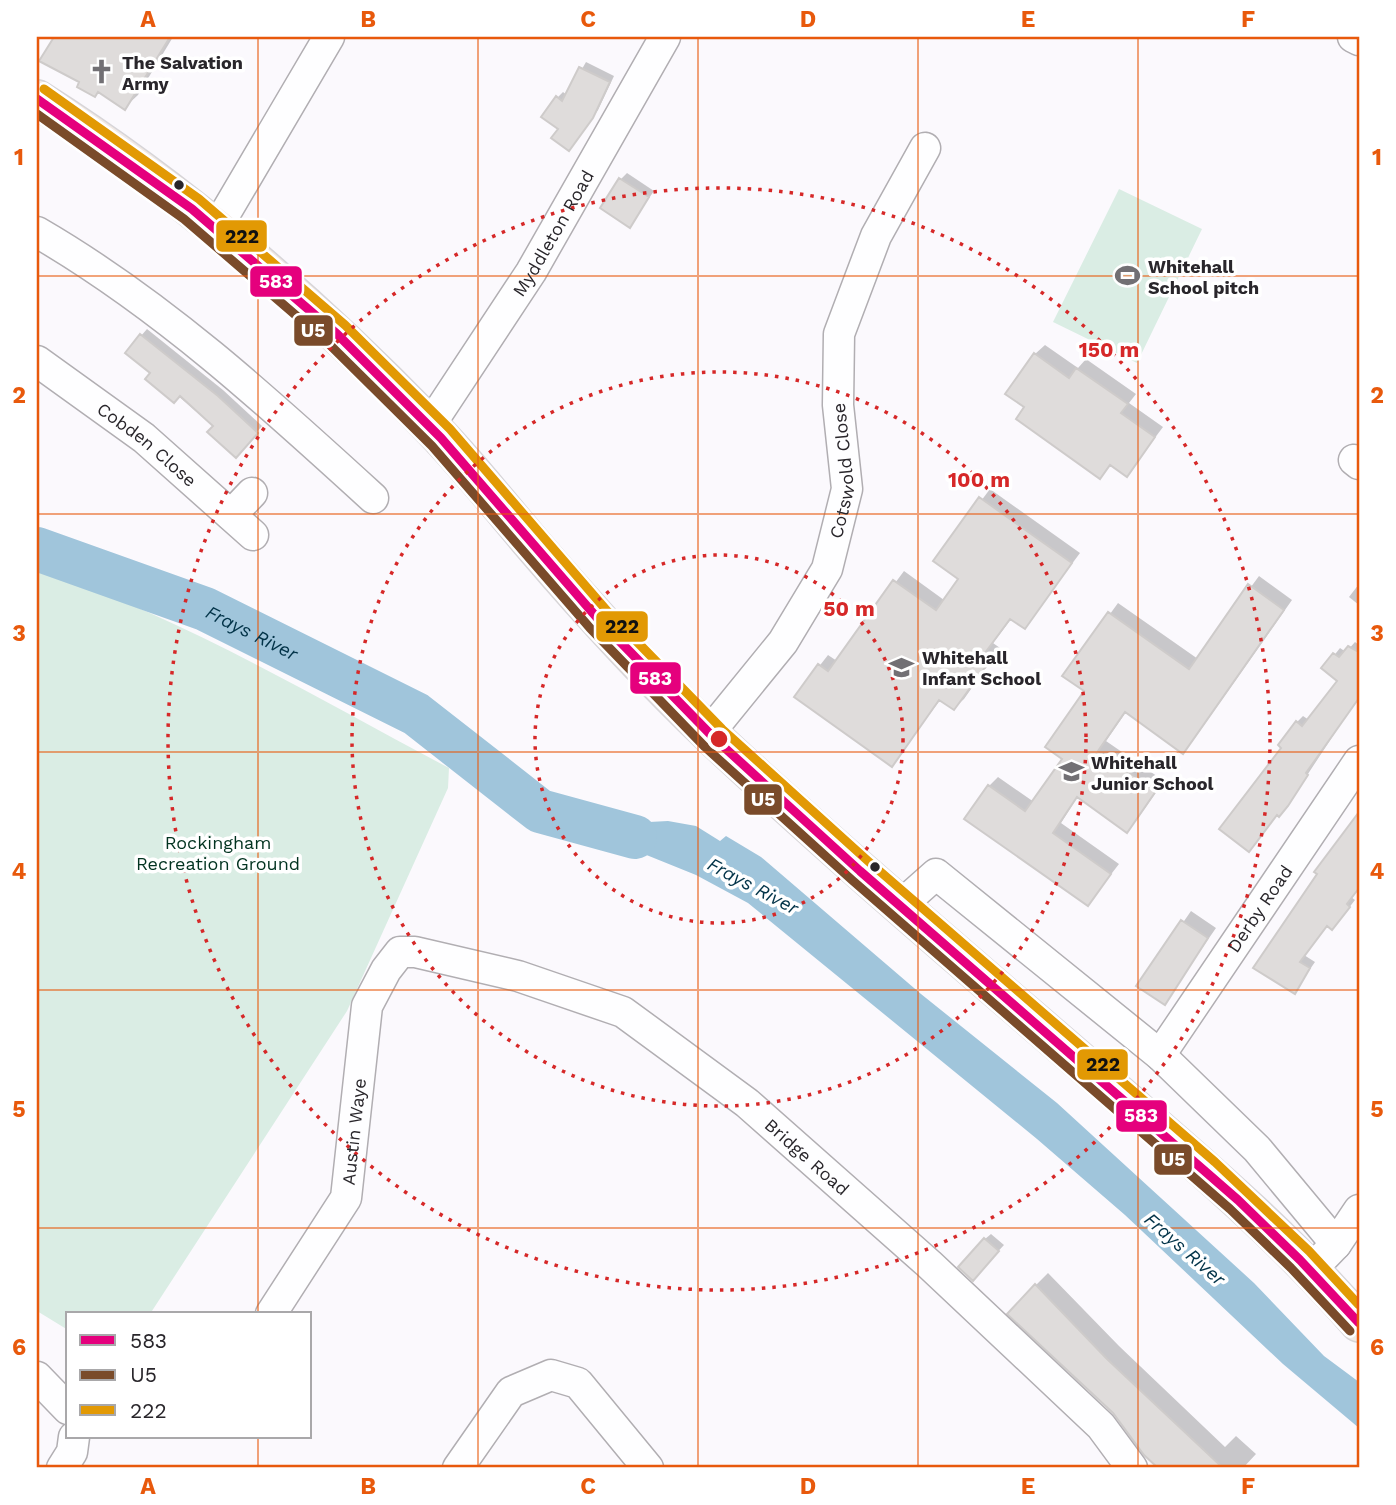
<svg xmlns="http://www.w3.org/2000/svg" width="1396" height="1505" viewBox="0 0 1396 1505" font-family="'Work Sans',sans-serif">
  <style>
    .green { fill: #daede4 }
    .water { fill: #a0c5db }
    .shadow { fill: #0003 }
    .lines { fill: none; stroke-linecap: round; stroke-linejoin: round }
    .river { stroke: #a0c5db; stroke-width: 44 }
    .building { fill: #dfdcdb; stroke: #cecbca; stroke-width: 2 }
    .minor-casing { stroke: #b1aeb2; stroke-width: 33 }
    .major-casing { stroke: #d7d5d8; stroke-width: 40 }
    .minor { stroke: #fefeff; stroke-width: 30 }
    .major { stroke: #f2eae5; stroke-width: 37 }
    .bus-1-casing { stroke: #fff; stroke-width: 14 }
    .bus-2-casing { stroke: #fff; stroke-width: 14 }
    .bus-3-casing { stroke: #fff; stroke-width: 14 }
    .bus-1 { stroke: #e5007d; stroke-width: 9 }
    .bus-2 { stroke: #7a4b2a; stroke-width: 9 }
    .bus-3 { stroke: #e29904; stroke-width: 9 }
    .grid { fill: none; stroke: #e8590c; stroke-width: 2; stroke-opacity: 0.55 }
    .ring { fill: none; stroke: #d62828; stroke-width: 3.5; stroke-dasharray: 3.5 7 }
    .bus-dot { fill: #29262b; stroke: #fff; stroke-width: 2.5 }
    .labels { text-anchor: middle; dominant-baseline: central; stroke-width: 7; stroke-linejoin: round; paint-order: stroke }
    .poi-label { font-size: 18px; font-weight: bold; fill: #29262b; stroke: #fff; text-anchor: start }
    .street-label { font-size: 18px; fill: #29262b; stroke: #fff }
    .park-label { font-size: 18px; fill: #023320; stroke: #fff }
    .water-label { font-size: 19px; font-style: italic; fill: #023348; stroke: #fff }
    .centre { fill: #d62828; stroke: #fff; stroke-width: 3.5 }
    .ring-label { font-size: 21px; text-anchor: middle; font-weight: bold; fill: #d62828; stroke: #fff; stroke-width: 7; stroke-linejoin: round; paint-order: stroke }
    .line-badge { stroke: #fff; stroke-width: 2.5 }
    .badge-label { font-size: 19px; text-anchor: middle; font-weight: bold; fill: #fff }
    .pale-badge-label { font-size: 19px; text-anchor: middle; font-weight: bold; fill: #111 }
    .neatline { fill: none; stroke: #e8590c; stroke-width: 2.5 }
    .grid-label { font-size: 23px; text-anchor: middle; font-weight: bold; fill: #e8590c }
  </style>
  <rect width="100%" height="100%" fill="#fbf9fd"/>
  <path class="green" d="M 1119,189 L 1202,229 L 1137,363 L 1053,322 Z
    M 37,569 C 182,617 315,697 449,768 L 448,788 L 347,1011 L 150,1314 L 68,1314 L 68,1330 L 37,1311 Z"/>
  <path class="water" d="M 585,804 L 649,822 L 668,821 L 696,826 L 720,841 L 726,836 L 761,857 L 921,994 L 1057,1103 L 1254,1283 L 1324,1356 L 1359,1382 L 1359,1428 L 1283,1364 L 1125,1215 L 1037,1139 L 748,903 L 696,875 L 644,854 L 571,831 Z"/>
  <path class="shadow" d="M 57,37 L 173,37 L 138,95 L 125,107 L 42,60 Z
    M 586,62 L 614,76 L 598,110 L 575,143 L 561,129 L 557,98 L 563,92 L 567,95 Z
    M 627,173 L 654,191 L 630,225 L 621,179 Z
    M 147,329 L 223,390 L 262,426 L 241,450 L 127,352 Z
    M 1045,345 L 1078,368 L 1086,359 L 1136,394 L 1129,403 L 1163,427 L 1127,475 L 1111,464 L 1100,476 L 1027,407 L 1035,354 Z
    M 990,489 L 1080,553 L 1025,627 L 1012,618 L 993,643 L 1000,648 L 964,699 L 954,708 L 941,699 L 891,765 L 796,696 L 828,655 L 837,661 L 904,571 L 944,600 L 960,578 L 936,561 Z
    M 1259,576 L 1292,600 L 1192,742 L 1183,751 L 1126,712 L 1106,741 L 1164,781 L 1136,821 L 1127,830 L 1078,796 L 1061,823 L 1119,864 L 1088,904 L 989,786 L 998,777 L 1034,802 L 1065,758 L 1087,691 L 1065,676 L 1118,603 L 1198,659 Z
    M 1359,584 L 1359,605 L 1349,597 Z
    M 1355,642 L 1359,645 L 1359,696 L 1285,809 L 1278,813 L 1284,747 L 1297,722 L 1303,716 L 1309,720 L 1340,680 L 1324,668 L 1340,648 L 1346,652 Z
    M 1359,811 L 1359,887 L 1351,897 L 1355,900 L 1338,922 L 1327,924 L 1304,955 L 1315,962 L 1294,992 L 1255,968 Z
    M 1191,911 L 1216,928 L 1164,1003 L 1139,986 Z
    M 991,1234 L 1004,1245 L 978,1273 L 985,1239 Z
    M 1048,1273 L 1119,1346 L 1225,1447 L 1236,1436 L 1256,1454 L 1243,1468 L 1160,1468 L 1145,1454 L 1114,1412 L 1036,1285 Z"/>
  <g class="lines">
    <path class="river" id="s1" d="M 37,549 L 205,609 L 416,714 L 540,811 L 635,837"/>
  </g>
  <path class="building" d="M 54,37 L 170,37 L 125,110 L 98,92 L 95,97 L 77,87 L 79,82 L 39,61 Z
    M 579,67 L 610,82 L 593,118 L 569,151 L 551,138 L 558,129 L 541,117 L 556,96 L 562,101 Z
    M 619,178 L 649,197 L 630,228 L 600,208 Z
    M 140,334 L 218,396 L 258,433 L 236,458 L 207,432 L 213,426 L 180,396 L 174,403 L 145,379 L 150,373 L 125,353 Z
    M 1034,353 L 1069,378 L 1076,368 L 1128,404 L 1121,413 L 1155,437 L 1127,477 L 1110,465 L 1100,479 L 1016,419 L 1024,407 L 1005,394 Z
    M 979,497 L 1072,563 L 1025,629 L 1010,619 L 985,653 L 992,658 L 954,710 L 939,700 L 892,767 L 794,697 L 818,664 L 828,671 L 893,580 L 936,610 L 958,579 L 933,561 Z
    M 1248,584 L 1284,610 L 1183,754 L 1125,712 L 1098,751 L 1156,791 L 1127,833 L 1077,797 L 1053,833 L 1111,874 L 1088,906 L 964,819 L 988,785 L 1025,811 L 1062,759 L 1045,747 L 1084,691 L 1062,676 L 1108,612 L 1189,669 Z
    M 1348,646 L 1359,652 L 1359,698 L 1306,773 L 1308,775 L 1288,806 L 1279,817 L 1277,815 L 1249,852 L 1219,829 L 1281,748 L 1278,745 L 1296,721 L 1302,726 L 1337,681 L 1321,668 L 1333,653 L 1339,657 Z
    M 1359,812 L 1359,888 L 1347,904 L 1350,907 L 1332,930 L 1327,926 L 1300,962 L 1310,968 L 1295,994 L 1253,968 L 1317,874 L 1314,872 Z
    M 1181,920 L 1208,938 L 1165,1005 L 1136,986 Z
    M 984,1238 L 999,1251 L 973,1281 L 958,1267 Z
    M 1035,1284 L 1107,1359 L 1223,1468 L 1158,1468 L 1144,1455 L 1113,1413 L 1007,1314 Z"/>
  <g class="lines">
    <defs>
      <g id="minor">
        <path d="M 1353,37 L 1359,40"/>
        <path d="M 216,229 L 329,37"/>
        <path d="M 37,232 C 161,304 267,401 373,498"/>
        <path id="s2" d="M 37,361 L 144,438 L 253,535"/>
        <path id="s3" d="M 430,425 L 531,272 L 665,37"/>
        <path d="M 1354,460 L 1359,464"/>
        <path d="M 231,515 L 252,493"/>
        <path id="s4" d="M 709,733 L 783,642 L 827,569 L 847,489 L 838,405 L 839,334 L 876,236 L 925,148"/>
        <path d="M 900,906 L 936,874 L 1160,1055 L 1257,1149 L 1336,1244 L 1312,1269"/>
        <path id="s5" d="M 1160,1055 L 1359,761"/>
        <path d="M 1336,1244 L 1359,1210"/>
        <path id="s6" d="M 271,1314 L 346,1198 L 367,1006 L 386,970 L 400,952 L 415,952 L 518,976 L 623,1012 L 747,1103 L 929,1264 L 1101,1426 L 1132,1468"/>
        <path d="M 37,1377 L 68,1409"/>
        <path d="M 62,1468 L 72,1452 L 74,1437"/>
        <path d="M 458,1468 L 511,1392 L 551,1375 L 578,1383 L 648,1468"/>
      </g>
      <path id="major" d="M 37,99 C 179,189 310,302 427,423 C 465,461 499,505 534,546 C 591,613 650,677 714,738 C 842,858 976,971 1109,1086 C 1196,1162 1283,1235 1359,1323"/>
    </defs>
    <use href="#minor" class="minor-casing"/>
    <use href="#major" class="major-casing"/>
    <use href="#minor" class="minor"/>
    <use href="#major" class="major"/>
    <defs>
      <path id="bus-1" d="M 37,99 L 192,209 L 337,334 L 441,438 L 599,620 L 714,738 L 860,871 L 1238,1200 L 1300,1260 L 1359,1323"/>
      <path id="bus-2" d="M 37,114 L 184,219 L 328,343 L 432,446 L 590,628 L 705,747 L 852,880 L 1230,1209 L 1291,1268 L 1350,1331"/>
      <path id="bus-3" d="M 44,89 L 199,199 L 345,325 L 450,429 L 608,612 L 722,729 L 868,861 L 1215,1162 L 1309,1251 L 1359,1305"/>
    </defs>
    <use href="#bus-1" class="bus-1-casing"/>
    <use href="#bus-2" class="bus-2-casing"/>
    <use href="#bus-3" class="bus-3-casing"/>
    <use href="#bus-1" class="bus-1"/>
    <use href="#bus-2" class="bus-2"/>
    <use href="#bus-3" class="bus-3"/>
  </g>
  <path class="grid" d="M 258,37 L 258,1314M 478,37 L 478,1468M 698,37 L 698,1468M 918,37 L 918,1468M 1138,37 L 1138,1468M 37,276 L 1359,276M 37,514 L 1359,514M 37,752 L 1359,752M 37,990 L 1359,990M 37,1228 L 1359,1228M 258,1437 L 258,1468"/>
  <g class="ring">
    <circle cx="719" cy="739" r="184"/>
    <circle cx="719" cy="739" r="367"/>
    <circle cx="719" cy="739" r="551"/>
  </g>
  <defs>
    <symbol id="church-bare" viewBox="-9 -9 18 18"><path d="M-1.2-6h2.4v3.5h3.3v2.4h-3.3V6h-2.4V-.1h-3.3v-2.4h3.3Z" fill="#727074" stroke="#fff" stroke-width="2.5" paint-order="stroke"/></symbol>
    <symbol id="stadium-bare" viewBox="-9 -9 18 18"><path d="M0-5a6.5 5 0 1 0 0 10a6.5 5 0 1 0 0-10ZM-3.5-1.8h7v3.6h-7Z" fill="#727074" stroke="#fff" stroke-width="2.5" paint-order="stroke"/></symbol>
    <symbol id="school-bare" viewBox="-9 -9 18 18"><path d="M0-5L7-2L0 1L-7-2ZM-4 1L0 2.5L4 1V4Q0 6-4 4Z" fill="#727074" stroke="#fff" stroke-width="2.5" paint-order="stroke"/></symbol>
  </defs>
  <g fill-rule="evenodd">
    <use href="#church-bare" x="84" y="54" width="35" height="35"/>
    <use href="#stadium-bare" x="1110" y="258" width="35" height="35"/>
    <use href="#school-bare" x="884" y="650" width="35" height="35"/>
    <use href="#school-bare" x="1054" y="754" width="35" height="35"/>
  </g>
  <g class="bus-dot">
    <circle cx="179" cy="185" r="6"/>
    <circle cx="875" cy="867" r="6"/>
  </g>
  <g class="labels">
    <g class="poi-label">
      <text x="122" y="62">The Salvation<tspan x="122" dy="21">Army</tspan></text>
      <text x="1148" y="266">Whitehall<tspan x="1148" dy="21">School pitch</tspan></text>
      <text x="922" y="657">Whitehall<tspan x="922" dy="21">Infant School</tspan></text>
      <text x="1091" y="762">Whitehall<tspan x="1091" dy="21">Junior School</tspan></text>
    </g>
    <g class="street-label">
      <text stroke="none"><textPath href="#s3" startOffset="228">Myddleton Road</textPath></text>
      <text stroke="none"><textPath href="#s2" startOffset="138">Cobden Close</textPath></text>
      <text stroke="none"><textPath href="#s4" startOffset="303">Cotswold Close</textPath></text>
      <text stroke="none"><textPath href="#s5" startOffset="177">Derby Road</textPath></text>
      <text stroke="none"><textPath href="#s6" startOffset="205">Austin Waye</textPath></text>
      <text stroke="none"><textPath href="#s6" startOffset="861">Bridge Road</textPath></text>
    </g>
    <g class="park-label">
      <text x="218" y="842">Rockingham<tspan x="218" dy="21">Recreation Ground</tspan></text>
    </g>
    <g class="water-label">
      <text stroke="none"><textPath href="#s1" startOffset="231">Frays River</textPath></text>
      <text transform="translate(753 886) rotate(28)">Frays River</text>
      <text transform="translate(1185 1249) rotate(41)">Frays River</text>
    </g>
  </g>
  <circle cx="719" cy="739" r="10" class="centre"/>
  <g class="ring-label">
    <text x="1109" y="357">150 m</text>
    <text x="979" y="487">100 m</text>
    <text x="849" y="616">50 m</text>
  </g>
  <g class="line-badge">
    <rect x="215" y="219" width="53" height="34" rx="7" fill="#e29904"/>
    <rect x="249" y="265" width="54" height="33" rx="7" fill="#e5007d"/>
    <rect x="293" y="314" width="41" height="33" rx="7" fill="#7a4b2a"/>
    <rect x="595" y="610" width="54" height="33" rx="7" fill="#e29904"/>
    <rect x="629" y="661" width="53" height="34" rx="7" fill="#e5007d"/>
    <rect x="743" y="783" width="40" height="33" rx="7" fill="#7a4b2a"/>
    <rect x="1076" y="1048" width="53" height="33" rx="7" fill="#e29904"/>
    <rect x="1115" y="1099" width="53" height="34" rx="7" fill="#e5007d"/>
    <rect x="1153" y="1143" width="40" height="33" rx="7" fill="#7a4b2a"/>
  </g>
  <g class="badge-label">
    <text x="276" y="288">583</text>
    <text x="313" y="337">U5</text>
    <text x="655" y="685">583</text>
    <text x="763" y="806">U5</text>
    <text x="1141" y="1122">583</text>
    <text x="1173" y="1166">U5</text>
  </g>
  <g class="pale-badge-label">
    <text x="242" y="243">222</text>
    <text x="622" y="633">222</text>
    <text x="1103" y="1071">222</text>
  </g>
  <rect width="1396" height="1505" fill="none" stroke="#ffffff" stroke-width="77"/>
  <rect x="66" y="1312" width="245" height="126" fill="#ffffff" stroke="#a9a8aa" stroke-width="2"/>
  <rect x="80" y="1335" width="35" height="10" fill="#e5007d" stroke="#a9a8aa" stroke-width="2"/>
  <text x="130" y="1348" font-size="21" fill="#29262b">583</text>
  <rect x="80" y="1370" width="35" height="10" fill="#7a4b2a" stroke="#a9a8aa" stroke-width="2"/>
  <text x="130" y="1382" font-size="21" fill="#29262b">U5</text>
  <rect x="80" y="1405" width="35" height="10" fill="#e29904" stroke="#a9a8aa" stroke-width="2"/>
  <text x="130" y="1418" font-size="21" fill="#29262b">222</text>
  <rect x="38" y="38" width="1320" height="1428" class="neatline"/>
  <g class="grid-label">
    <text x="148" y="27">A</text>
    <text x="368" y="27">B</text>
    <text x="588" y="27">C</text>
    <text x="808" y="27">D</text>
    <text x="1028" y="27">E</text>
    <text x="1248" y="27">F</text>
    <text x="19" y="165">1</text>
    <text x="1377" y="165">1</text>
    <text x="19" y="403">2</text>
    <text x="1377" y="403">2</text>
    <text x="19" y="641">3</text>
    <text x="1377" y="641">3</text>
    <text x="19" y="879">4</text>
    <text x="1377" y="879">4</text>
    <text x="19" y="1117">5</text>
    <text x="1377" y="1117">5</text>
    <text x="19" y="1355">6</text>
    <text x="1377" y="1355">6</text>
    <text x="148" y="1494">A</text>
    <text x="368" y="1494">B</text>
    <text x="588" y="1494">C</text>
    <text x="808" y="1494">D</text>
    <text x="1028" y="1494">E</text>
    <text x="1248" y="1494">F</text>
  </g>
</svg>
